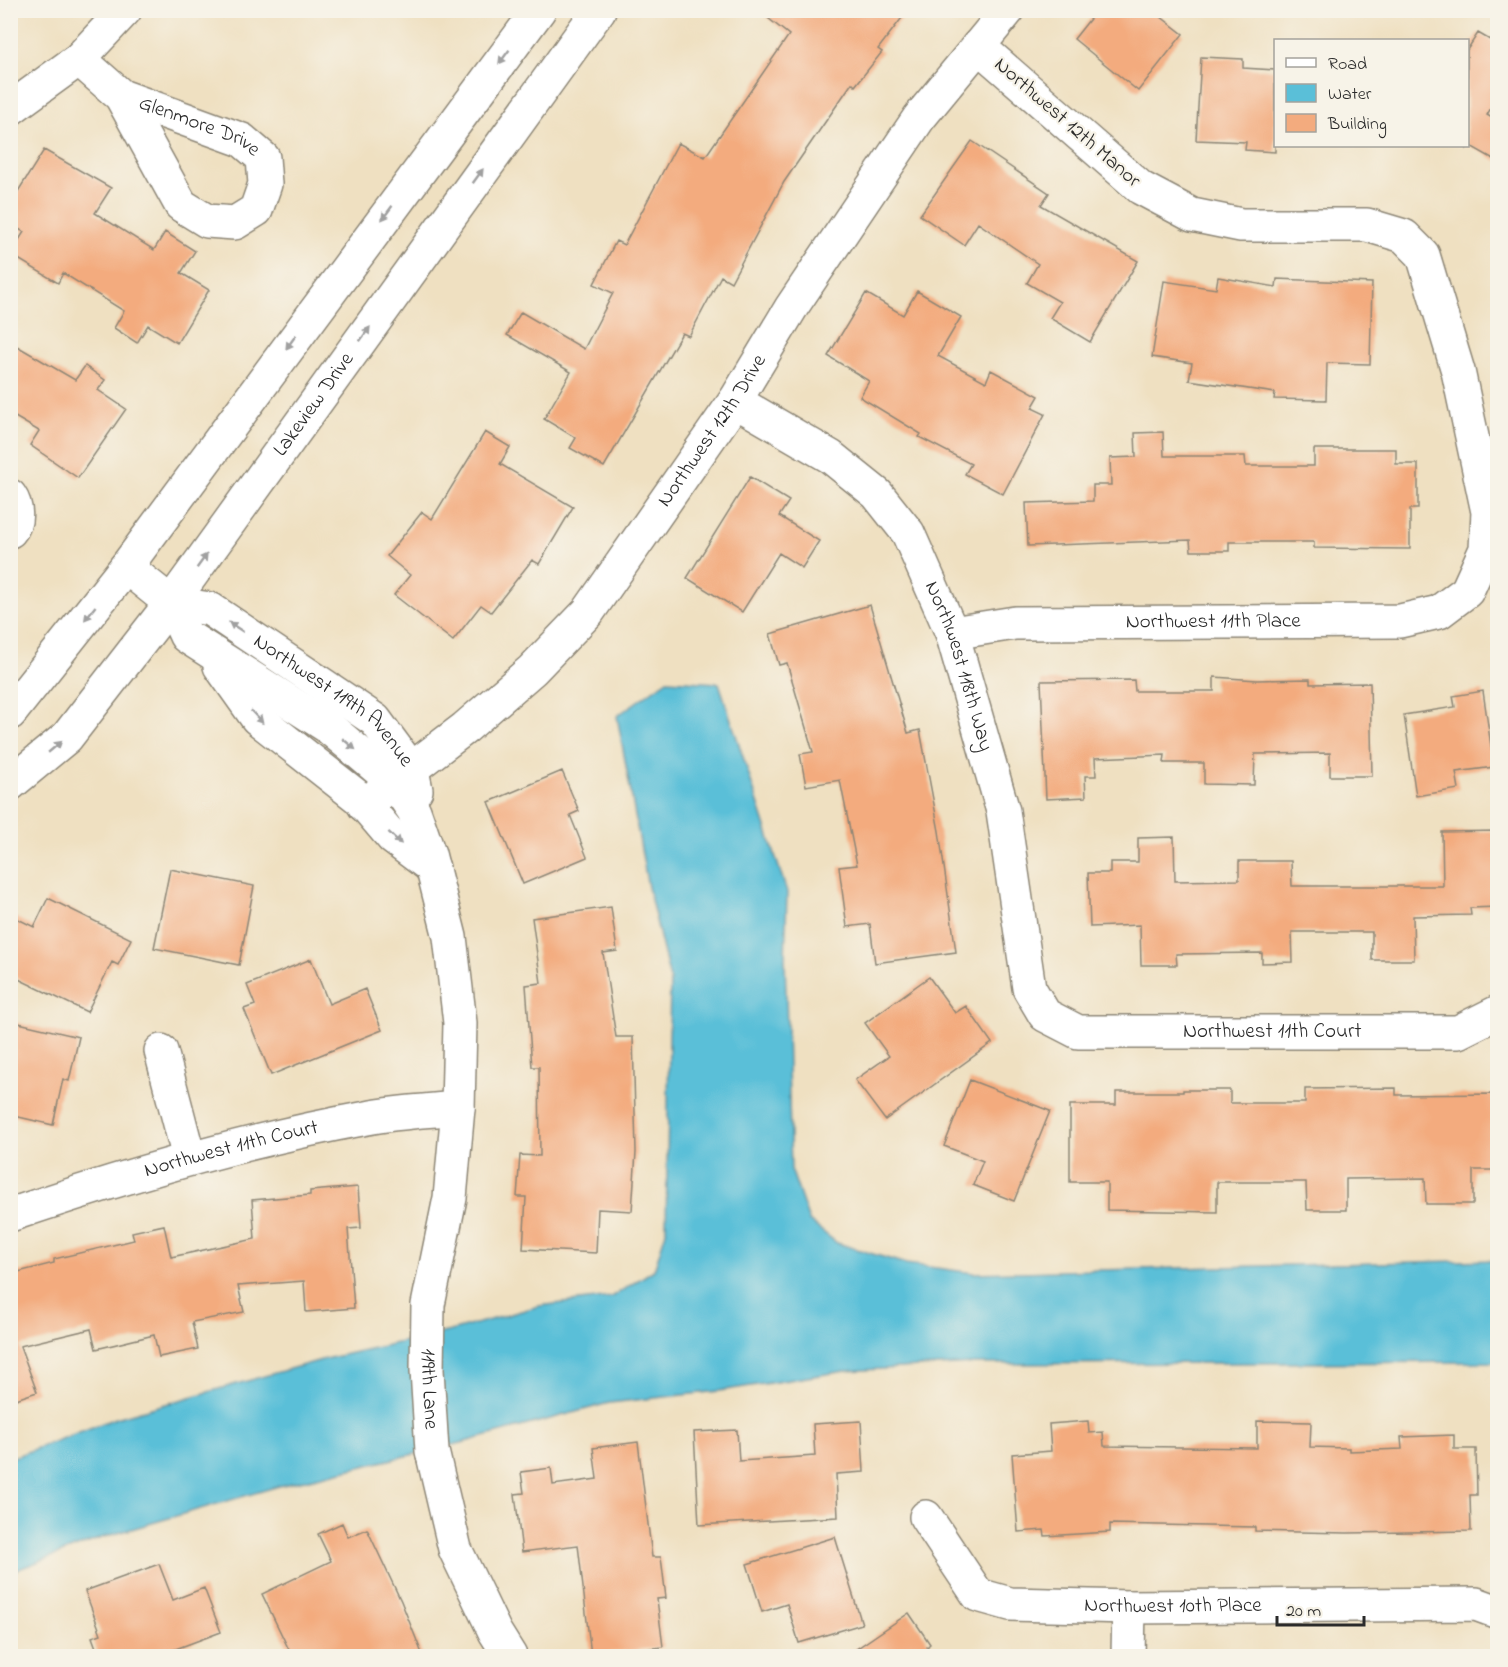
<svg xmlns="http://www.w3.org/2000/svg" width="1508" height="1667" viewBox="0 0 1508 1667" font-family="'Indie Flower',sans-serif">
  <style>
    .water { fill: #5abfd8; stroke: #427582; stroke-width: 1.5 }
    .building { fill: #f3ab7e }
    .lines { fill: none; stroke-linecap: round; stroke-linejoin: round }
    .street-casing { stroke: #8d8676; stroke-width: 36 }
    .secondary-casing { stroke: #8d8676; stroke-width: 36 }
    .street { stroke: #fff; stroke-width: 33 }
    .secondary { stroke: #fff; stroke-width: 33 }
    .oneway { fill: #a0a0a0 }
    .labels { text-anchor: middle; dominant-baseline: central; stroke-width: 4.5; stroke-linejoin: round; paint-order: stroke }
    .street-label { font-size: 21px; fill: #2b2b2b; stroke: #f7f3e8 }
  </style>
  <rect width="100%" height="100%" fill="#f7f3e8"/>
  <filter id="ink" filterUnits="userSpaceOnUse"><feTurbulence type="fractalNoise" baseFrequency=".0167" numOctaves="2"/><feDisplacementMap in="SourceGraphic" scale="12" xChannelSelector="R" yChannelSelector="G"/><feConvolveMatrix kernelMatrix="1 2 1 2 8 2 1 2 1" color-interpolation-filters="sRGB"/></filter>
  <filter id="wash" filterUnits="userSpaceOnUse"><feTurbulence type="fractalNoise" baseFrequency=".008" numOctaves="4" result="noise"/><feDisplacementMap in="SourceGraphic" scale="24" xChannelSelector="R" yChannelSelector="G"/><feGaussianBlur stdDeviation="1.35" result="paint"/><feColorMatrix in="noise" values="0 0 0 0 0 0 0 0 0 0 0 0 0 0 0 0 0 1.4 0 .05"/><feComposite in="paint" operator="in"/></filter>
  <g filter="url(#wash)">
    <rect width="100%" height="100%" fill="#efe0c1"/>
    <path class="water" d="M 667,680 L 719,683 L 787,892 L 785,960 L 791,1169 L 809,1221 L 837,1243 L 906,1264 L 974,1273 L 1497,1260 L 1497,1362 L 974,1364 L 845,1371 L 719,1391 L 609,1403 L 461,1443 L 279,1486 L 104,1537 L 11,1572 L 11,1458 L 116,1418 L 325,1359 L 451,1331 L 539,1306 L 612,1297 L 654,1270 L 666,1232 L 670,979 L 648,887 L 617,716 Z"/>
    <g id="blocks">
      <path class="building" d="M 758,10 L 908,10 L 878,49 L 882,52 L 855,86 L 852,83 L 784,182 L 731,282 L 721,276 L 689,336 L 682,333 L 604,467 L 570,448 L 576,438 L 544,419 L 571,372 L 507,335 L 521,312 L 584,349 L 613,293 L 594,284 L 616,241 L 624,245 L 678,143 L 705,157 L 789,35 Z
        M 1097,10 L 1152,10 L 1183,34 L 1138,91 L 1074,39 Z
        M 1478,33 L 1497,44 L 1497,97 L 1487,115 L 1497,121 L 1497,161 L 1469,145 L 1467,148 L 1467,50 Z
        M 1201,57 L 1243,59 L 1243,68 L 1275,70 L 1275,152 L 1245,150 L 1246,142 L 1196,140 Z
        M 972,141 L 1049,193 L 1041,205 L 1138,261 L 1090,342 L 1050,318 L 1060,302 L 1027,283 L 1038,264 L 978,223 L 964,245 L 920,215 Z
        M 44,150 L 111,188 L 95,213 L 154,250 L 165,232 L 195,251 L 181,273 L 209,290 L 177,343 L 148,325 L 137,343 L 114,328 L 124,311 L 63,273 L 58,283 L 10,254 L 24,232 L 10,224 L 10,204 Z
        M 1218,277 L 1276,287 L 1277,279 L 1372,283 L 1370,364 L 1327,363 L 1326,400 L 1274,399 L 1275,393 L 1189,380 L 1192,363 L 1152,357 L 1164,281 L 1216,289 Z
        M 917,291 L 961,317 L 938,356 L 986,382 L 991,370 L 1039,396 L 1032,408 L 1045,414 L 1003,494 L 965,474 L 971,464 L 919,437 L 921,434 L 860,397 L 869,381 L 828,356 L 866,293 L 903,315 Z
        M 10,342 L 75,380 L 85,366 L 105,380 L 98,390 L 126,409 L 78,478 L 30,445 L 39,431 L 10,414 Z
        M 485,432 L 510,447 L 500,464 L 573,507 L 539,564 L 532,560 L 491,612 L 481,605 L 453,641 L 394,595 L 410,575 L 387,556 L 422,512 L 432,519 Z
        M 1163,432 L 1164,456 L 1245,456 L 1246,466 L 1314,466 L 1314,449 L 1396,449 L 1396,464 L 1418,464 L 1418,509 L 1410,509 L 1410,549 L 1314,548 L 1314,542 L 1229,542 L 1229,551 L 1191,551 L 1190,540 L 1028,546 L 1026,503 L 1093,501 L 1093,485 L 1111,485 L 1110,458 L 1136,457 L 1135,433 Z
        M 750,477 L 789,501 L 779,516 L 819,541 L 802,568 L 779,553 L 742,612 L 687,578 Z
        M 870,605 L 908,733 L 920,730 L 939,831 L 956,952 L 875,963 L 870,924 L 847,927 L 839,867 L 857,865 L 840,780 L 806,786 L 800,754 L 813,752 L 787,663 L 779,665 L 770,634 Z
        M 1214,677 L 1257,680 L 1310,679 L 1310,684 L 1370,683 L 1372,776 L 1330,776 L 1330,753 L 1255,754 L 1254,785 L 1204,784 L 1204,763 L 1164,763 L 1165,755 L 1095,758 L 1096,776 L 1085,776 L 1086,797 L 1046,799 L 1041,681 L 1134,680 L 1135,691 L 1214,691 Z
        M 1483,691 L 1494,767 L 1456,772 L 1459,789 L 1416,796 L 1404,715 L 1455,707 L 1453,696 Z
        M 562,771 L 579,811 L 570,815 L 587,857 L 523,884 L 489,802 Z
        M 1497,831 L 1497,907 L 1470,908 L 1471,915 L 1413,916 L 1414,960 L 1372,960 L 1372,932 L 1292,932 L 1293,962 L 1262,963 L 1262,953 L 1176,954 L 1177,965 L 1141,965 L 1140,925 L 1090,927 L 1088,873 L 1110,873 L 1110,862 L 1138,862 L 1138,838 L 1174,837 L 1175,881 L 1239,880 L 1239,861 L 1291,861 L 1292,886 L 1443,886 L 1442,832 Z
        M 170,869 L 254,886 L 239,965 L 154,948 Z
        M 48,898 L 131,939 L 118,965 L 112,962 L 87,1012 L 10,975 L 10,915 L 34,927 Z
        M 611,907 L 617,951 L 603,953 L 616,1037 L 633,1037 L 636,1152 L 632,1211 L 598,1209 L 596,1253 L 523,1249 L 526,1197 L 517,1197 L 520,1155 L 540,1156 L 539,1067 L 532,1067 L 526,985 L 541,983 L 532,918 Z
        M 311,959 L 329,1004 L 365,989 L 382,1030 L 271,1075 L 244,1009 L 255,1005 L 247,985 Z
        M 929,977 L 955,1013 L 966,1006 L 992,1043 L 885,1120 L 855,1080 L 889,1056 L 865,1023 Z
        M 10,1021 L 79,1037 L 69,1081 L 63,1079 L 53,1125 L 10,1115 Z
        M 970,1080 L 1050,1111 L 1014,1201 L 973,1185 L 983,1161 L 944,1146 Z
        M 1396,1088 L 1396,1095 L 1497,1094 L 1497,1170 L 1473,1170 L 1473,1204 L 1426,1204 L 1425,1178 L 1346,1179 L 1346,1210 L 1307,1210 L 1306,1182 L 1217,1182 L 1217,1212 L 1107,1210 L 1107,1182 L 1070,1182 L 1070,1105 L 1116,1105 L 1116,1092 L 1183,1092 L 1183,1090 L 1230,1090 L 1230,1103 L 1305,1103 L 1305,1089 Z
        M 358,1187 L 361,1228 L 348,1229 L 354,1308 L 306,1312 L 304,1281 L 238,1286 L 244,1312 L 192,1322 L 198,1349 L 159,1357 L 154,1335 L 96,1349 L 91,1329 L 20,1346 L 37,1392 L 10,1401 L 10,1274 L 54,1263 L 54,1259 L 134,1240 L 132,1232 L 164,1225 L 171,1257 L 255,1239 L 252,1200 L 310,1195 L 310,1191 Z
        M 861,1421 L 864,1472 L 836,1474 L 838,1517 L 699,1525 L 694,1432 L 737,1430 L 739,1461 L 815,1456 L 813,1424 Z
        M 1088,1421 L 1089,1433 L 1103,1432 L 1104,1446 L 1257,1448 L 1257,1421 L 1311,1422 L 1310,1447 L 1349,1448 L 1349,1451 L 1402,1449 L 1401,1437 L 1454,1435 L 1454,1449 L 1476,1449 L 1477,1495 L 1470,1495 L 1471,1531 L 1347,1533 L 1255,1531 L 1255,1527 L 1110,1524 L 1110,1532 L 1045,1536 L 1044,1530 L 1018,1532 L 1012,1454 L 1051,1451 L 1049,1424 Z
        M 638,1442 L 652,1557 L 661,1557 L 666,1598 L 657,1599 L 663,1647 L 591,1655 L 578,1545 L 522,1552 L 515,1494 L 524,1493 L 521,1472 L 551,1468 L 553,1485 L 597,1479 L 593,1448 Z
        M 342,1523 L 348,1537 L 367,1529 L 401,1601 L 423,1656 L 292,1656 L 262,1594 L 331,1561 L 318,1534 Z
        M 835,1537 L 862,1624 L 799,1643 L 787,1604 L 762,1612 L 747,1564 Z
        M 159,1564 L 173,1600 L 204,1588 L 221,1632 L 157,1656 L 99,1656 L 92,1637 L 101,1634 L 85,1591 Z
        M 909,1613 L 930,1644 L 927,1647 L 934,1656 L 846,1656 Z"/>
    </g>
  </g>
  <g filter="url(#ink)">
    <use href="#blocks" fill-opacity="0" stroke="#8d8676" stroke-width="1.5"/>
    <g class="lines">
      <defs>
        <g id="street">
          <path id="s1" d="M 79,59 L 121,96 L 242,140 L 263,158 L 265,184 L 256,210 L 235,223 L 207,221 L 181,205 L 121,96"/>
          <path d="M 10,109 L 79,59 L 125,10"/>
          <path id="s2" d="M 735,401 L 831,457 L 877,494 L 908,533 L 952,633 L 1003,811 L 1029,988 L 1045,1015 L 1078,1032 L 1458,1032 L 1498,1012"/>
          <path d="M 10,496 C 17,506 18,522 10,531"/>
          <path id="s3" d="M 126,567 L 171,603 L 186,636 L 327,726 L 395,783 L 414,811 L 429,854 L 450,937 L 460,1023 L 458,1108 L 450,1198 L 428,1305 L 427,1370 L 432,1451 L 455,1549 L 495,1632 L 510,1656"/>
          <path id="s4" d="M 171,603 L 210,609 L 375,720 L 412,770 L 416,790"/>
          <path id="s5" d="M 952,633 L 1015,623 L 1400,621 L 1439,612 L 1467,591 L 1486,549 L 1488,512 L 1458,371 L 1423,255 L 1404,236 L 1367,225 L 1241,225 L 1192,215 L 1141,188 L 978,46"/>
          <path d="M 220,666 L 257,718 L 359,798 L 393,838 L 433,868"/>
          <path id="s6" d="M 364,805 L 465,728 L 532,670 L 588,612 L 735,401 L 791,308 L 919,118 L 1008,10"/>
          <path d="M 161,1051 L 189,1158"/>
          <path id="s7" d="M 10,1215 C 127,1175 246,1140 367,1118 C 397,1112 428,1111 458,1108"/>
          <path id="s8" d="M 926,1517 L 978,1595 L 1010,1604 L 1129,1607 L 1476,1604 L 1498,1612"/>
          <path d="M 1128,1656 L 1129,1607"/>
        </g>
        <g id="secondary">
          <path d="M 10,713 L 126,567 L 539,10"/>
          <path id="s9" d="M 10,784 L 67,737 L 171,603 L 599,10"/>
        </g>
      </defs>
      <use href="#street" class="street-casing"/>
      <use href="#secondary" class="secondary-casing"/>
      <use href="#street" class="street"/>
      <use href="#secondary" class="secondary"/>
    </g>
    <defs><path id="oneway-solid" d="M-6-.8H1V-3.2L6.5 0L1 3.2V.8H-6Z" transform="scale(1.5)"/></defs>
    <g class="oneway">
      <use href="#oneway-solid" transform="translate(504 57) rotate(127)"/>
      <use href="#oneway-solid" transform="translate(478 176) rotate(-54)"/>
      <use href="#oneway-solid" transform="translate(387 213) rotate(127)"/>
      <use href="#oneway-solid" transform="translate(365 334) rotate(-54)"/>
      <use href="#oneway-solid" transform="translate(291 342) rotate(126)"/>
      <use href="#oneway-solid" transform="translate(202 561) rotate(-54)"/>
      <use href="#oneway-solid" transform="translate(90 613) rotate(128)"/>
      <use href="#oneway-solid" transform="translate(236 627) rotate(-146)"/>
      <use href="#oneway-solid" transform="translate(257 717) rotate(47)"/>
      <use href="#oneway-solid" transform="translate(349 744) rotate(40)"/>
      <use href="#oneway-solid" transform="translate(55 747) rotate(-40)"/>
      <use href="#oneway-solid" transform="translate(395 838) rotate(43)"/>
    </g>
  </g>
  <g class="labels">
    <g class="street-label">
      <text transform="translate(1067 123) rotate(41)">Northwest 12th Manor</text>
      <text stroke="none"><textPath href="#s1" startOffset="140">Glenmore Drive</textPath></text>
      <text stroke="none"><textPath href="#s9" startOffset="488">Lakeview Drive</textPath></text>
      <text stroke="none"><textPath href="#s6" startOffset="516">Northwest 12th Drive</textPath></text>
      <text stroke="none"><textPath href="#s5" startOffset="262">Northwest 11th Place</textPath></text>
      <text stroke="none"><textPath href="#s2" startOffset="363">Northwest 118th Way</textPath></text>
      <text stroke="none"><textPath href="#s4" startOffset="194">Northwest 119th Avenue</textPath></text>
      <text stroke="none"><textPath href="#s2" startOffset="956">Northwest 11th Court</textPath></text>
      <text stroke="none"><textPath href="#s7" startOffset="231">Northwest 11th Court</textPath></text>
      <text stroke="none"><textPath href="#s3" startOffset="970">119th Lane</textPath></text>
      <text stroke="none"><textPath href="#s8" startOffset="290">Northwest 10th Place</textPath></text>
    </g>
  </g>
  <rect width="1508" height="1667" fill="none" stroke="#f7f3e8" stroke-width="36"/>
  <rect x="1274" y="39" width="195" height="108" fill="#f7f3e8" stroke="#a5a39c" stroke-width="1.5"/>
  <rect x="1286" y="58" width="30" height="9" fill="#ffffff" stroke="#a5a39c" stroke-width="1.5"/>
  <text x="1328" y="69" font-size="18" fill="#2b2b2b">Road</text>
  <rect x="1286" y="84" width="30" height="18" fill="#5abfd8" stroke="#a5a39c" stroke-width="1.5"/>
  <text x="1328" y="99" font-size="18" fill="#2b2b2b">Water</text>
  <rect x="1286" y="114" width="30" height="18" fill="#f3ab7e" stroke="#a5a39c" stroke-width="1.5"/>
  <text x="1328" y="129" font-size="18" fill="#2b2b2b">Building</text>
  <path d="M1277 1616v9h87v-9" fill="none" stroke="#2b2b2b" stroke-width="3"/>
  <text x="1286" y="1616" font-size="18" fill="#2b2b2b" stroke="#f7f3e8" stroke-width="4.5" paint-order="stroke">20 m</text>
</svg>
